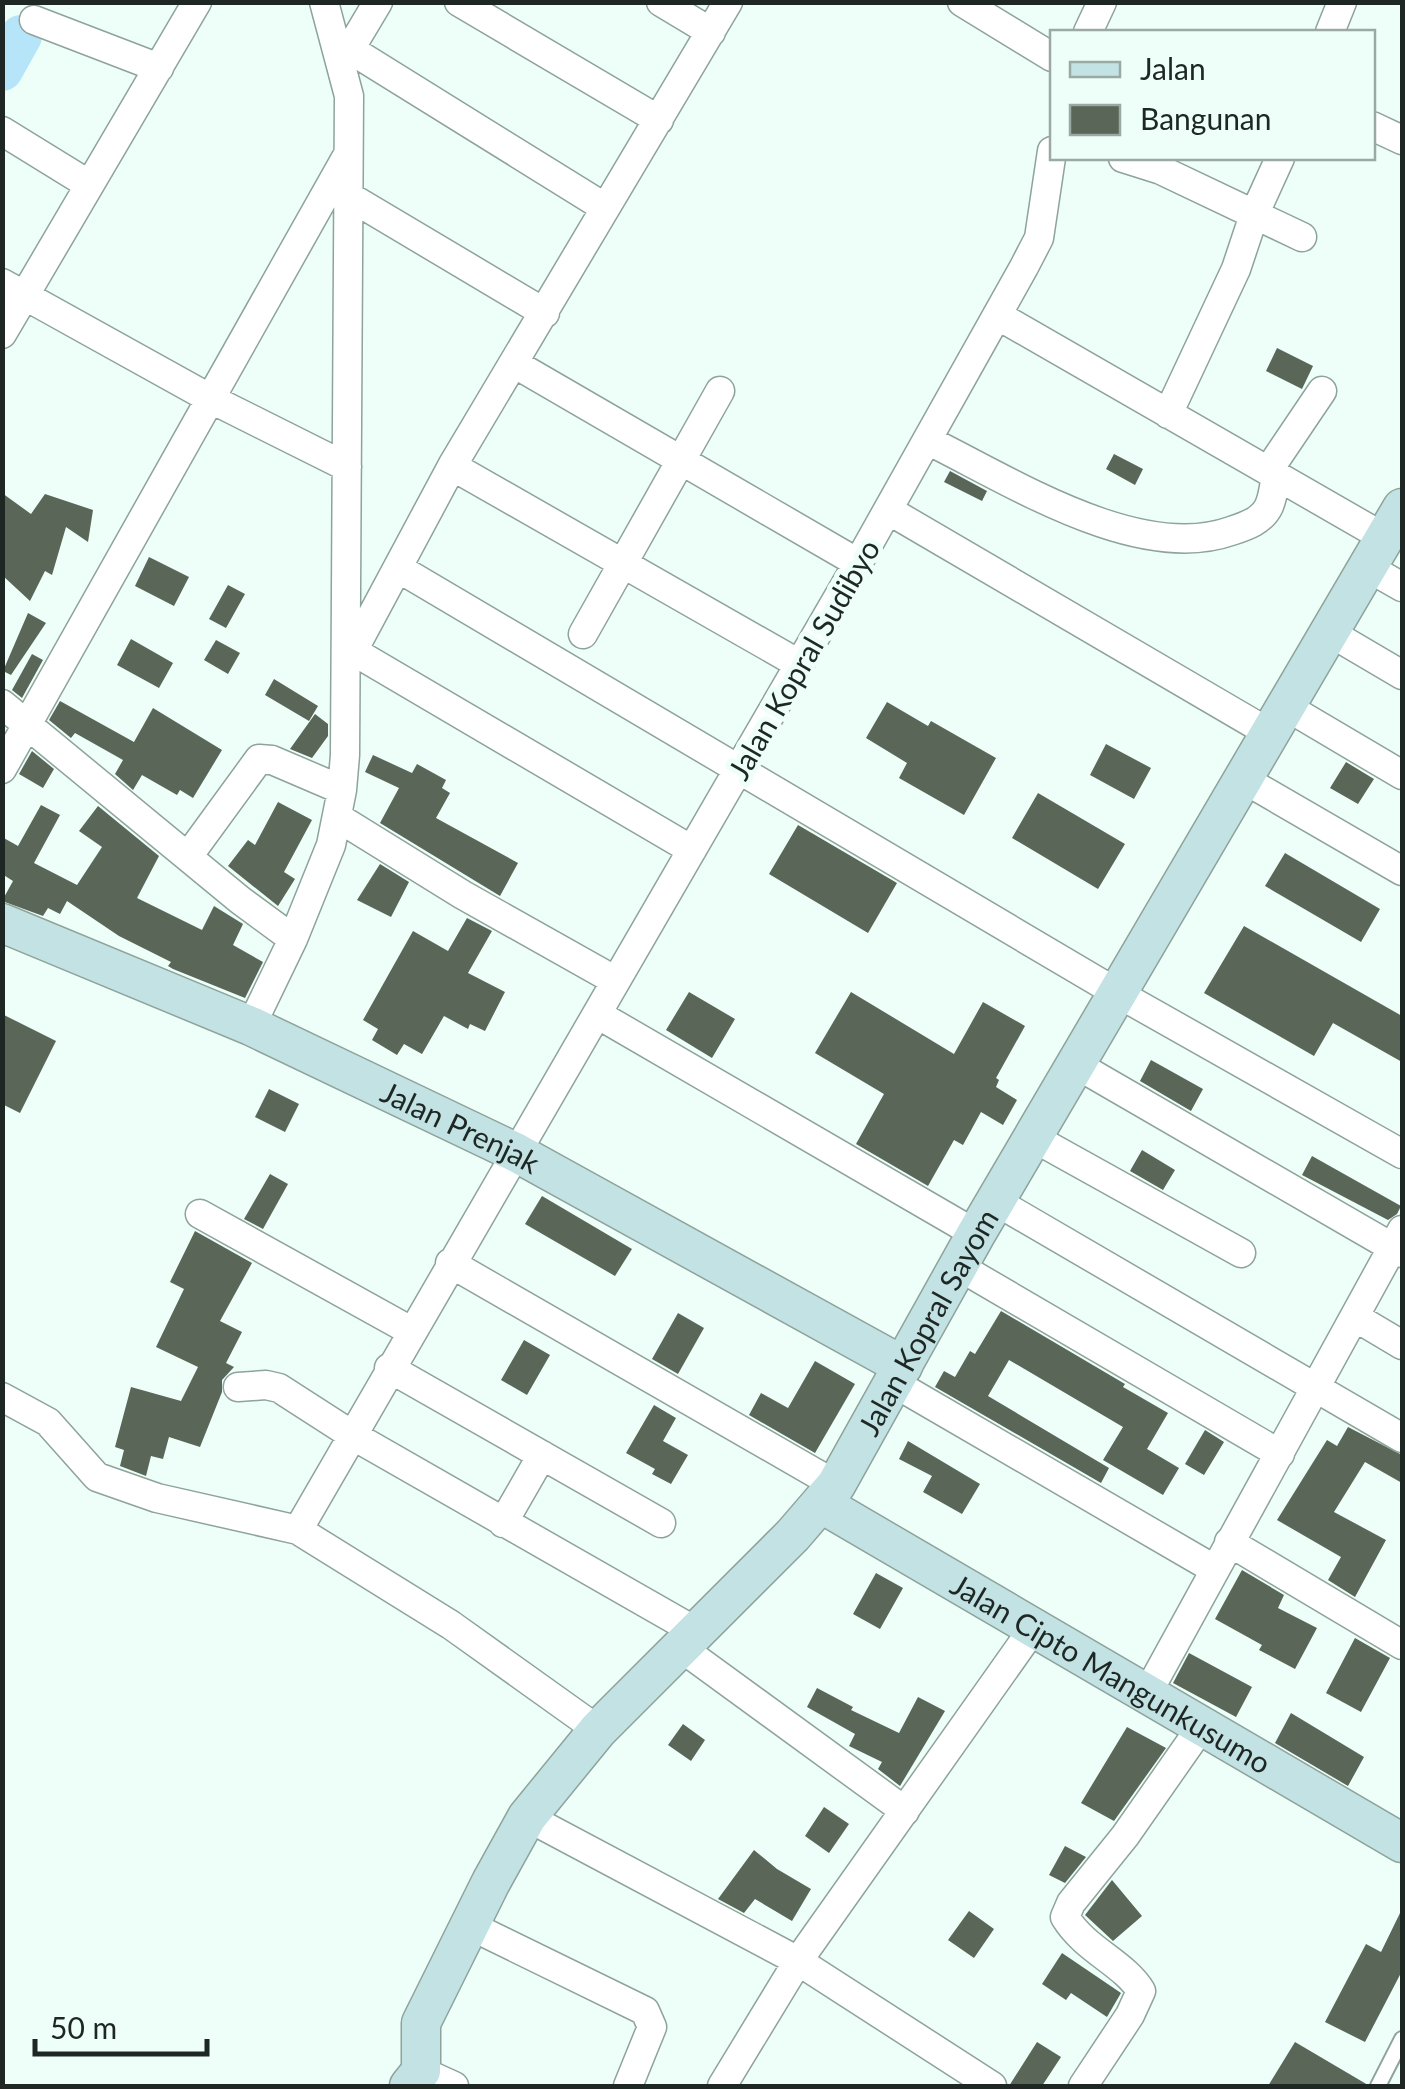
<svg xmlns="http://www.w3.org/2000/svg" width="1405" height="2089" viewBox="0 0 1405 2089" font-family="Lato,sans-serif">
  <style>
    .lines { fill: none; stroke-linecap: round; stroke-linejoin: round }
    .river { stroke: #b6e5f9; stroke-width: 42 }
    .building { fill: #596658 }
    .lane-casing { stroke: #8da39b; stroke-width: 18 }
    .street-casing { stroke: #8da39b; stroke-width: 31 }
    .secondary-casing { stroke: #8da39b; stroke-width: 41 }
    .lane { stroke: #fff; stroke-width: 14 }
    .street { stroke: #fff; stroke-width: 28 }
    .secondary { stroke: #c3e2e3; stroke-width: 38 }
    .labels { text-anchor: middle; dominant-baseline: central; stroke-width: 10; stroke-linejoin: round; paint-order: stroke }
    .street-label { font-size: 30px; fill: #1e2724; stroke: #edfff8 }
  </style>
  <rect width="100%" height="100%" fill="#edfff8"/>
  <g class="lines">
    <path class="river" d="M 2,70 L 21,36"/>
  </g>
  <path class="building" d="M 1277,348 L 1313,366 L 1302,389 L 1266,371 Z
    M 1114,454 L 1143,469 L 1135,485 L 1106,469 Z
    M 950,471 L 987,491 L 982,501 L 944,482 Z
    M 2,493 L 31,514 L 45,494 L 93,510 L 88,542 L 66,527 L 52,575 L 45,571 L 30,601 L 2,575 Z
    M 149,557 L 189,577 L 174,606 L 135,586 Z
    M 228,585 L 245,594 L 226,628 L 209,619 Z
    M 28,613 L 46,623 L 11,675 L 3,671 Z
    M 131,639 L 173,663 L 159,688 L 117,665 Z
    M 216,640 L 240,653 L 228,674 L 204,660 Z
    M 32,654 L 43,660 L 22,698 L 12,690 Z
    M 274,679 L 318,706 L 309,721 L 265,695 Z
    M 60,701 L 134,742 L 153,708 L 222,750 L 193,798 L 180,790 L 177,795 L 142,775 L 133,790 L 115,774 L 123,760 L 75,733 L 71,738 L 49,720 Z
    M 887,702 L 928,726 L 931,721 L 996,758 L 964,815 L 899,778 L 907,763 L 866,738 Z
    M 315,714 L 328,724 L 328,736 L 312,758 L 290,749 Z
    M 1106,744 L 1151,768 L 1134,799 L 1090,775 Z
    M 32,751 L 54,769 L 43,788 L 19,774 Z
    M 373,755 L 412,773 L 417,764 L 446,780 L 442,788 L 450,793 L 436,818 L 518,863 L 500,896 L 380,823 L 399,788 L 365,772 Z
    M 1346,762 L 1374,779 L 1358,804 L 1330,788 Z
    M 1038,793 L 1125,844 L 1098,889 L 1012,838 Z
    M 278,802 L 312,820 L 284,872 L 295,879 L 278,906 L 228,866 L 248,840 L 255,845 Z
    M 41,805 L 60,815 L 34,863 L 77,885 L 102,847 L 79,831 L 98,806 L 159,856 L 137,898 L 202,930 L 214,906 L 243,924 L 233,945 L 263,962 L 245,998 L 173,969 L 168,966 L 171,962 L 119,936 L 67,901 L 60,914 L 48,908 L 43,916 L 2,901 L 13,881 L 2,874 L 2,837 L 18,846 Z
    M 798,825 L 897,883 L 868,933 L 769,874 Z
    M 1285,853 L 1380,909 L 1361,942 L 1265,886 Z
    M 380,864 L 409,882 L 391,917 L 357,900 Z
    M 467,918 L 492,931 L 468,973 L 505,992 L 485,1031 L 470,1024 L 468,1029 L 444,1016 L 422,1054 L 404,1044 L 397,1055 L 372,1040 L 378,1029 L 363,1020 L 413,931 L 448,951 Z
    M 1244,926 L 1402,1016 L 1402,1062 L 1333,1023 L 1314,1056 L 1204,993 Z
    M 689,992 L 735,1019 L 712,1058 L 666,1030 Z
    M 851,992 L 954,1054 L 983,1002 L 1025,1026 L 996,1078 L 999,1080 L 996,1087 L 1017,1100 L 1003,1125 L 981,1112 L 963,1145 L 954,1140 L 928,1186 L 856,1144 L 884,1094 L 815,1053 Z
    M 2,1014 L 56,1041 L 20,1113 L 2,1104 Z
    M 1151,1060 L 1203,1089 L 1191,1111 L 1140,1081 Z
    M 269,1089 L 299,1104 L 285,1132 L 255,1117 Z
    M 1142,1150 L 1175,1170 L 1163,1190 L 1130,1171 Z
    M 1312,1156 L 1401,1206 L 1397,1214 L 1388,1220 L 1302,1175 Z
    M 270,1174 L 288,1184 L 263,1229 L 244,1219 Z
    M 542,1196 L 632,1249 L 615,1276 L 525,1224 Z
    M 195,1231 L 252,1263 L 220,1321 L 242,1332 L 226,1363 L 234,1367 L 222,1380 L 222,1392 L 200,1447 L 169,1437 L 163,1459 L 151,1456 L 146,1476 L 120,1466 L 124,1450 L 115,1447 L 131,1387 L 181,1401 L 198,1367 L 156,1347 L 184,1289 L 170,1282 Z
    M 1001,1311 L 1125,1384 L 1123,1387 L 1168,1413 L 1147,1449 L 1179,1468 L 1163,1495 L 1103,1460 L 1123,1427 L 1009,1360 L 988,1396 L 1109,1468 L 1101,1483 L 935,1387 L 944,1371 L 955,1377 L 970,1351 L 975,1354 Z
    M 678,1313 L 704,1328 L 678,1374 L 652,1359 Z
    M 524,1340 L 550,1355 L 527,1395 L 501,1380 Z
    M 815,1361 L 855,1384 L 815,1453 L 749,1415 L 761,1393 L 788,1408 Z
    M 654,1405 L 676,1418 L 663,1441 L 688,1455 L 671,1484 L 652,1474 L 655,1469 L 626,1453 Z
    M 1348,1427 L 1402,1455 L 1402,1483 L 1365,1462 L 1334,1512 L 1386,1540 L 1355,1597 L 1328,1580 L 1341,1557 L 1277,1520 L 1327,1440 L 1337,1446 Z
    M 1205,1430 L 1224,1442 L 1204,1475 L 1185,1464 Z
    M 908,1441 L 980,1484 L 962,1514 L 923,1492 L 932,1476 L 899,1459 Z
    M 1242,1570 L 1284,1595 L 1278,1608 L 1317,1628 L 1295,1669 L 1259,1650 L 1262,1645 L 1215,1619 Z
    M 876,1573 L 903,1588 L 880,1629 L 853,1614 Z
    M 1355,1638 L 1390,1658 L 1361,1712 L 1326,1693 Z
    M 1189,1653 L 1252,1687 L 1236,1717 L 1173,1683 Z
    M 817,1688 L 853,1707 L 851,1710 L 899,1733 L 918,1697 L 945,1711 L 900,1786 L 878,1769 L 882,1762 L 849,1746 L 855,1734 L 807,1707 Z
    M 1291,1713 L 1364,1757 L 1348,1786 L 1275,1743 Z
    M 683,1724 L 705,1740 L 691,1761 L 668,1745 Z
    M 1127,1727 L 1166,1748 L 1114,1821 L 1081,1803 Z
    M 824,1807 L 849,1824 L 829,1853 L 805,1836 Z
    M 1065,1846 L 1086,1857 L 1065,1883 L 1049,1875 Z
    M 754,1850 L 777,1869 L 811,1889 L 792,1921 L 755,1899 L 744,1913 L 718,1899 Z
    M 1112,1880 L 1142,1916 L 1113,1941 L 1085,1915 Z
    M 1402,1909 L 1402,1971 L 1365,2042 L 1325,2022 L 1366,1944 L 1381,1952 Z
    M 969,1911 L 994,1929 L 974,1958 L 948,1940 Z
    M 1062,1953 L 1121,1993 L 1107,2017 L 1071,1993 L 1066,2000 L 1042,1984 Z
    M 1037,2042 L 1061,2057 L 1042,2086 L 1009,2086 Z
    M 1295,2042 L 1368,2085 L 1368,2086 L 1268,2086 Z"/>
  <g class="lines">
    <defs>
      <path id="lane" d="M 1378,2086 L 1402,2039"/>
      <path id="street" d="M 459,2 L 659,120
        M 661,2 L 711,32
        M 962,2 L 1052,57
        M 34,20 L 159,68
        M 1088,32 L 1102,2
        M 1330,32 L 1342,2
        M 335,40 L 604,207
        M 350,49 L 378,2
        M 1372,126 L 1402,140
        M 2,131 L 88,184
        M 1123,158 L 1161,170 L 1302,237
        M 350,197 L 545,313
        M 2,283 L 211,399 L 347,467
        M 997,315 L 1385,538
        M 2,334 L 197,2
        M 515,364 L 858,563
        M 1168,414 L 1236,269 L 1254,215 L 1280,158
        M 927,440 C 1009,480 1138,564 1231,531 C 1246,526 1262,521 1269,506 C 1273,497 1274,486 1276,476
        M 452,466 L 799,664
        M 1268,471 L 1322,391
        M 888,510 L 1271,734
        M 1367,567 L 1402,587
        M 398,568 L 1119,994 L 1402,1154
        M 1329,632 L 1402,675
        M 583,634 L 720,391
        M 353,651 L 692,850
        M 346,664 L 452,466 L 728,2
        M 2,704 L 240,900 L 293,939
        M 1287,707 L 1402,775
        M 2,769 L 347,156
        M 1245,780 L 1402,871
        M 337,817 L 463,895 L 616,981
        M 189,855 L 259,759 L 272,760 L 342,790
        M 597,1014 L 976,1234
        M 251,1026 L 293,939 L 331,845 L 342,790 L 345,755 L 349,96 L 324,2
        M 1077,1065 L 1402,1253
        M 1034,1138 L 1241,1253
        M 997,1202 L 1402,1438
        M 200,1214 L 411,1331
        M 450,1263 L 836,1485
        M 958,1266 L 1280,1454
        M 1355,1317 L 1402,1345
        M 389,1368 L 661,1523
        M 894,1383 L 1214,1569
        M 238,1387 L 266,1385 L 279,1388 L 352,1435 L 695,1631
        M 2,1397 L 48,1422 L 97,1477 L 157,1498 L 298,1530
        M 503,1523 L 542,1455
        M 1229,1542 L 1402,1645
        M 680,1647 L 905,1811
        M 1148,1692 L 1402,1230
        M 598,1730 L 451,1625 L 298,1530 L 858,563 L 1024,267 L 1039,238 L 1052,151
        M 527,1817 L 798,1961 L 992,2086
        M 469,1925 L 645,2011 L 652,2027 L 628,2086
        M 421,2071 L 454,2086
        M 722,2086 L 798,1961 L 1035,1626
        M 1083,2086 L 1130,2015 L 1141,1991 C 1124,1963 1085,1950 1065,1917 L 1071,1903 L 1125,1836 L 1202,1726"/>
      <g id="secondary">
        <path id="s1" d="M 2,923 L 251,1026 L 515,1152 L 903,1366"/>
        <path id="s2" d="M 822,1504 L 1402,1843"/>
        <path id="s3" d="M 409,2086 L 421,2071 L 421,2023 L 491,1882 L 527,1817 L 598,1730 L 793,1535 L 836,1485 L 976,1234 L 1402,508"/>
      </g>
    </defs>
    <use href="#lane" class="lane-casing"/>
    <use href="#street" class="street-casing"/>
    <use href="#secondary" class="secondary-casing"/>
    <use href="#lane" class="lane"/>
    <use href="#street" class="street"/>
    <use href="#secondary" class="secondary"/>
  </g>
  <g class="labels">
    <g class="street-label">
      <text transform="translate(803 659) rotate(-60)">Jalan Kopral Sudibyo</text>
      <text stroke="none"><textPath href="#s1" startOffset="502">Jalan Prenjak</textPath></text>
      <text stroke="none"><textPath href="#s3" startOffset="940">Jalan Kopral Sayom</textPath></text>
      <text stroke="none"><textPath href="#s2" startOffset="335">Jalan Cipto Mangunkusumo</textPath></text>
    </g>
  </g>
  <rect width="1405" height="2089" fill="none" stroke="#1e2724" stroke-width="10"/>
  <rect x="1050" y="30" width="325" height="130" fill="#edfff8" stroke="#9aa9a3" stroke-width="2.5"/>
  <rect x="1070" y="62" width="50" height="15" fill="#c3e2e3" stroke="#9aa9a3" stroke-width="2.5"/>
  <text x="1140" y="80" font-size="30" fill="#1e2724">Jalan</text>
  <rect x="1070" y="105" width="50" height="30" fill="#596658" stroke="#9aa9a3" stroke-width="2.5"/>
  <text x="1140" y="130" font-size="30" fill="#1e2724">Bangunan</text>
  <path d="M35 2039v15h172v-15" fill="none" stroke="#1e2724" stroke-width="5"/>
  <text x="50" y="2039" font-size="30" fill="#1e2724" stroke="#edfff8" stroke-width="8" paint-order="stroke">50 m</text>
</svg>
